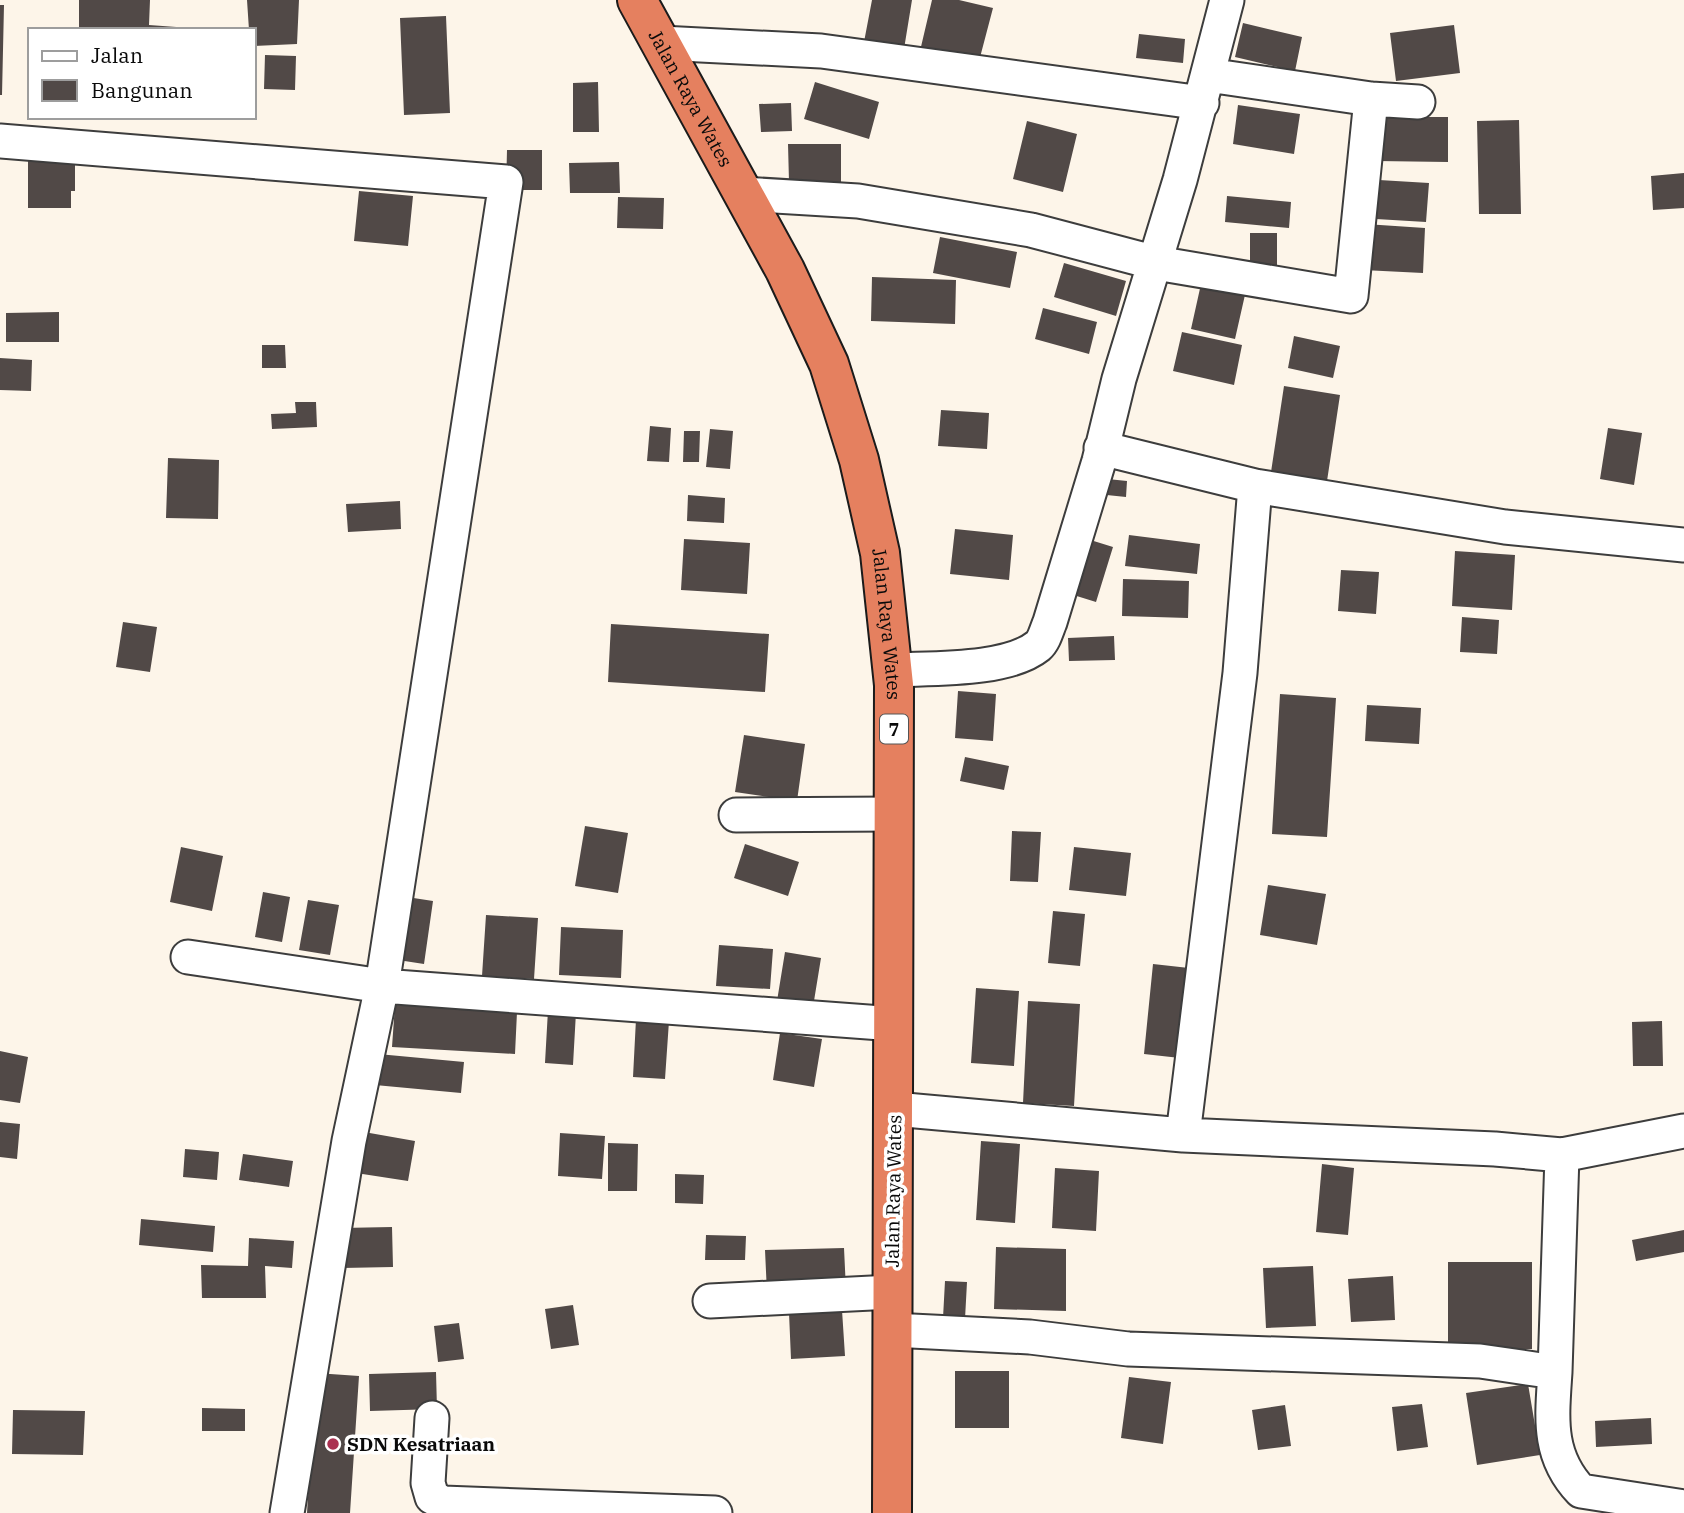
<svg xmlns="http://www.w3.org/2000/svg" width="1684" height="1513" viewBox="0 0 1684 1513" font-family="'IBM Plex Serif',serif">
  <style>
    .building { fill: #514947 }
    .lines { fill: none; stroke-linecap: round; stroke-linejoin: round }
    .street-casing { stroke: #3d3d3d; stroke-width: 37 }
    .highway-casing { stroke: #1b1b1b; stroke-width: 42 }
    .street { stroke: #fff; stroke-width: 33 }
    .highway { stroke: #e5805f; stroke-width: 38 }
    .poi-dot { fill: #aa3151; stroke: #fff; stroke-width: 2.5 }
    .labels { text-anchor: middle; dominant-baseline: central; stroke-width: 7; stroke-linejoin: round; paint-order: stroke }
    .shield { fill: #fff; stroke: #545454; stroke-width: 2 }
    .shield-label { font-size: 18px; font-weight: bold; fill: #0a0a0a }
    .street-label { font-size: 19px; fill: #0a0a0a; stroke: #fff }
    .poi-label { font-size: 19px; font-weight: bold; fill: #0a0a0a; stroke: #fff; text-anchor: start }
  </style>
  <rect width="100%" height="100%" fill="#fdf5e9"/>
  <path class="building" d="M 79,0 L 150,0 L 149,25 L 190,28 L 190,30 L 79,30 Z
    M 247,0 L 299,0 L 297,44 L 254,46 L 254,30 L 249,30 Z
    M 872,0 L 912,0 L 904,49 L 864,42 Z
    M 932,0 L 959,0 L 993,8 L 978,65 L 920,51 Z
    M 0,5 L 4,5 L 2,95 L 0,95 Z
    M 446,16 L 450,113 L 404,115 L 400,18 Z
    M 1243,23 L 1302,37 L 1295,71 L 1235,57 Z
    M 1454,25 L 1460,73 L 1396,81 L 1390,33 Z
    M 1139,34 L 1185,39 L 1183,63 L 1136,58 Z
    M 265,55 L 296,56 L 295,90 L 264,89 Z
    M 598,82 L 599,132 L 573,132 L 573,83 Z
    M 815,82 L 879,102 L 869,139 L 804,119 Z
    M 791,103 L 792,131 L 761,132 L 759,104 Z
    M 1238,105 L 1300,114 L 1294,154 L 1233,144 Z
    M 1378,117 L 1448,117 L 1448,162 L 1377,161 Z
    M 1519,120 L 1521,214 L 1479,214 L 1477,121 Z
    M 1027,121 L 1077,134 L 1063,192 L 1013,179 Z
    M 788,144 L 841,144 L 841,182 L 789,182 Z
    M 507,150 L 542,150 L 542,190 L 506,190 Z
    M 28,151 L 75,151 L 75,191 L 71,191 L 71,208 L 28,208 Z
    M 619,162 L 620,193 L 570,193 L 569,163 Z
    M 1684,173 L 1684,208 L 1653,210 L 1651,176 Z
    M 1379,180 L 1429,183 L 1426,222 L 1376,219 Z
    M 359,191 L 413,196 L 408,246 L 354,241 Z
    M 1227,196 L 1291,202 L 1289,228 L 1225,222 Z
    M 618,197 L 664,198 L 663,229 L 617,228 Z
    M 1365,224 L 1425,228 L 1423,273 L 1363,270 Z
    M 1250,233 L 1277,233 L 1277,270 L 1250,270 Z
    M 940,237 L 1017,252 L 1010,288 L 933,273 Z
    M 1064,263 L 1126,281 L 1116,316 L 1054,297 Z
    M 1203,275 L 1247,286 L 1235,339 L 1191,329 Z
    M 872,277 L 956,280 L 955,324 L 871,321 Z
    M 1043,308 L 1097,322 L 1089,354 L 1035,339 Z
    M 59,312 L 59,342 L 6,342 L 6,313 Z
    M 1182,332 L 1242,345 L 1234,385 L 1173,371 Z
    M 1294,336 L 1340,346 L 1333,378 L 1288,368 Z
    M 262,345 L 285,345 L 286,368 L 262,368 Z
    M 0,358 L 32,360 L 31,391 L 0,390 Z
    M 1284,386 L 1340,395 L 1327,481 L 1271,472 Z
    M 295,402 L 316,402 L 317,427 L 272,429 L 271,414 L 296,413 Z
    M 941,410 L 989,413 L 987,449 L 938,446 Z
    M 650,426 L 671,428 L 669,462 L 647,461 Z
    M 1608,428 L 1642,433 L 1634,485 L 1600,479 Z
    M 710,429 L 733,431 L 730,469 L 706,467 Z
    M 684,431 L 700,431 L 699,462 L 683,462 Z
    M 168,458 L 219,460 L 218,519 L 166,518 Z
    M 1098,478 L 1127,481 L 1126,497 L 1097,494 Z
    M 688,495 L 725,498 L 724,523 L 687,521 Z
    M 400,501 L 401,529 L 348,532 L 346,504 Z
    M 955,529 L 1013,535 L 1009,580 L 950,574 Z
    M 1129,535 L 1200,544 L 1197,574 L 1125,566 Z
    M 1084,538 L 1113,547 L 1096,602 L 1067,593 Z
    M 684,539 L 750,543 L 747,594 L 681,590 Z
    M 1455,551 L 1515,555 L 1512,610 L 1452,606 Z
    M 1341,570 L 1379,572 L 1376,614 L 1338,611 Z
    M 1123,579 L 1189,581 L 1188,618 L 1122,616 Z
    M 1462,617 L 1499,620 L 1497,654 L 1460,652 Z
    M 123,622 L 157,627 L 150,672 L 116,667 Z
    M 611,624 L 769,634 L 765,692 L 608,682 Z
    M 1114,636 L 1115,660 L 1069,661 L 1068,638 Z
    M 958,691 L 996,694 L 993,741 L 955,738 Z
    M 1280,694 L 1336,698 L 1327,837 L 1272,834 Z
    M 1367,705 L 1421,708 L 1419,744 L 1365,741 Z
    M 744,735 L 805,744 L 797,801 L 735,792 Z
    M 965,757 L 1009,766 L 1004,790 L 960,781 Z
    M 585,826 L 628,833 L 618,893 L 575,886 Z
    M 1012,831 L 1041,832 L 1038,882 L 1010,881 Z
    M 745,844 L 799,862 L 788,896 L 734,878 Z
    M 181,847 L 223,856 L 212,911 L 170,902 Z
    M 1074,847 L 1131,853 L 1126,896 L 1069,890 Z
    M 1268,885 L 1326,894 L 1317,945 L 1260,935 Z
    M 263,892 L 290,897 L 282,942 L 255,937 Z
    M 407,897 L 433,901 L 424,964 L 398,960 Z
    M 308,900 L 339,905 L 330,955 L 299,950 Z
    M 1053,911 L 1085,914 L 1080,966 L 1048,963 Z
    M 486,915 L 538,918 L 534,979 L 482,976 Z
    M 561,927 L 623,930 L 621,978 L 559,975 Z
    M 719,945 L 773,949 L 770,989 L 716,986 Z
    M 785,952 L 821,958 L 813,1007 L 777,1001 Z
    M 1153,964 L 1189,968 L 1180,1058 L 1144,1054 Z
    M 976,988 L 1019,991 L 1014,1066 L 971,1063 Z
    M 1028,1001 L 1080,1004 L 1074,1106 L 1023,1103 Z
    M 395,1005 L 517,1012 L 515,1054 L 392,1047 Z
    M 548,1010 L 576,1012 L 573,1065 L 545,1063 Z
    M 636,1019 L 669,1021 L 665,1079 L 633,1077 Z
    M 1662,1021 L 1663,1066 L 1633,1066 L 1632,1022 Z
    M 780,1033 L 822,1039 L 814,1087 L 773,1080 Z
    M 0,1051 L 28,1057 L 20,1103 L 0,1100 Z
    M 378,1054 L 464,1062 L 461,1093 L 375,1085 Z
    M 0,1122 L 20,1124 L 17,1159 L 0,1157 Z
    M 364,1132 L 415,1141 L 408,1181 L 356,1173 Z
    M 560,1133 L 605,1136 L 602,1179 L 558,1176 Z
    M 981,1141 L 1020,1144 L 1015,1223 L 976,1220 Z
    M 608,1143 L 638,1144 L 637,1191 L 608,1191 Z
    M 185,1149 L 219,1152 L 217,1180 L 183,1177 Z
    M 243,1154 L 293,1161 L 289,1187 L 239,1180 Z
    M 1322,1164 L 1354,1168 L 1348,1235 L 1316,1232 Z
    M 1055,1168 L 1099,1171 L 1096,1231 L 1052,1228 Z
    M 675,1174 L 704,1175 L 703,1204 L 675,1203 Z
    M 141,1219 L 215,1226 L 213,1252 L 139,1245 Z
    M 392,1227 L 393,1267 L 342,1268 L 341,1228 Z
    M 1684,1230 L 1684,1252 L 1636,1261 L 1632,1240 Z
    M 706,1235 L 746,1236 L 745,1260 L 705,1260 Z
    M 249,1238 L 294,1241 L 292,1268 L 265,1266 L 266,1298 L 202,1298 L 201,1265 L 248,1266 Z
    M 996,1247 L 1066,1249 L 1066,1311 L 994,1309 Z
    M 844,1248 L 846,1290 L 767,1293 L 765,1250 Z
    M 1448,1262 L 1532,1262 L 1532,1349 L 1448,1349 Z
    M 1313,1266 L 1316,1326 L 1266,1328 L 1263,1268 Z
    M 1393,1276 L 1395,1320 L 1351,1322 L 1348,1279 Z
    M 945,1281 L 967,1282 L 965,1319 L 943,1318 Z
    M 573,1305 L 579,1345 L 551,1349 L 545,1309 Z
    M 842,1310 L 845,1356 L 791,1359 L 789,1313 Z
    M 459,1323 L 464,1359 L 438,1362 L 434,1326 Z
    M 955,1371 L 1009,1371 L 1009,1428 L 955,1428 Z
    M 436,1372 L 437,1409 L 370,1411 L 369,1374 Z
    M 316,1373 L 359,1376 L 350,1513 L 307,1513 Z
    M 1129,1377 L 1171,1382 L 1163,1444 L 1121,1438 Z
    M 1528,1384 L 1540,1455 L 1477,1465 L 1466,1393 Z
    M 1422,1404 L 1428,1447 L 1397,1451 L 1392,1407 Z
    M 1285,1405 L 1291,1446 L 1258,1450 L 1252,1410 Z
    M 202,1408 L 245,1409 L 245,1431 L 202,1431 Z
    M 13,1410 L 85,1411 L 83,1455 L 12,1454 Z
    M 1651,1418 L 1652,1444 L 1596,1447 L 1595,1421 Z"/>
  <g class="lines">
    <defs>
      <path id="street" d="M 661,43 L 821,51 L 1202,103
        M 1208,75 L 1371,99 L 1418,102
        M 0,141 L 506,182 L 382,986 L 349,1141 L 287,1513
        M 743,194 L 858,201 L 1031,230 L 1156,263 L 1351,296 L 1371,99
        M 1101,448 L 1255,486 L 1505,527 L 1684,545
        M 894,670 C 933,668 1007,671 1038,646 C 1044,641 1047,629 1050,622 L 1099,461 L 1119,379 L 1180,180 L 1227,0
        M 736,815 L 895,814
        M 188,957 L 382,986 L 895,1024
        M 894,1109 L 1183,1135 L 1495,1149 L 1562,1155 L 1684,1131
        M 1183,1135 L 1240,673 L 1255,486
        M 710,1301 L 892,1292
        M 892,1330 L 1030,1337 L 1128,1349 L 1480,1361 L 1555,1372 C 1552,1418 1547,1455 1581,1491 L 1684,1507
        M 1555,1372 L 1562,1155
        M 432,1418 L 428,1483 L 432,1497 L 443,1503 L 715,1513"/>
      <g id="highway">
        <path id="s1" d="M 637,0 L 785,270 L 829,364 L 859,460 L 880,553 L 894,685 L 892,1513"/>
      </g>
    </defs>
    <use href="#street" class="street-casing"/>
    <use href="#highway" class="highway-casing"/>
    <use href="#street" class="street"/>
    <use href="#highway" class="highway"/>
  </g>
  <circle class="poi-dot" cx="333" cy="1444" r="7"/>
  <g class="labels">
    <rect class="shield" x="880" y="714.5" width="28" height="29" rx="5"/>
    <g class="shield-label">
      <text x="894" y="729">7</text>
    </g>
    <g class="street-label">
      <text stroke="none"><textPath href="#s1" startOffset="112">Jalan Raya Wates</textPath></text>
      <text stroke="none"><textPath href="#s1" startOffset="679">Jalan Raya Wates</textPath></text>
      <text transform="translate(893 1191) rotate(-89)">Jalan Raya Wates</text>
    </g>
    <g class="poi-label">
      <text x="347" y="1444">SDN Kesatriaan</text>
    </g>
  </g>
  <rect x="28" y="28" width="228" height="91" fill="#ffffff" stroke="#9d9d9d" stroke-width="2"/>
  <rect x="42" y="51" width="35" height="10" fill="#ffffff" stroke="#9d9d9d" stroke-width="2"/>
  <text x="91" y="63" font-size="21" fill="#0a0a0a">Jalan</text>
  <rect x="42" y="80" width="35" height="21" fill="#514947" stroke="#9d9d9d" stroke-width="2"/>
  <text x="91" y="98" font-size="21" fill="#0a0a0a">Bangunan</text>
</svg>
